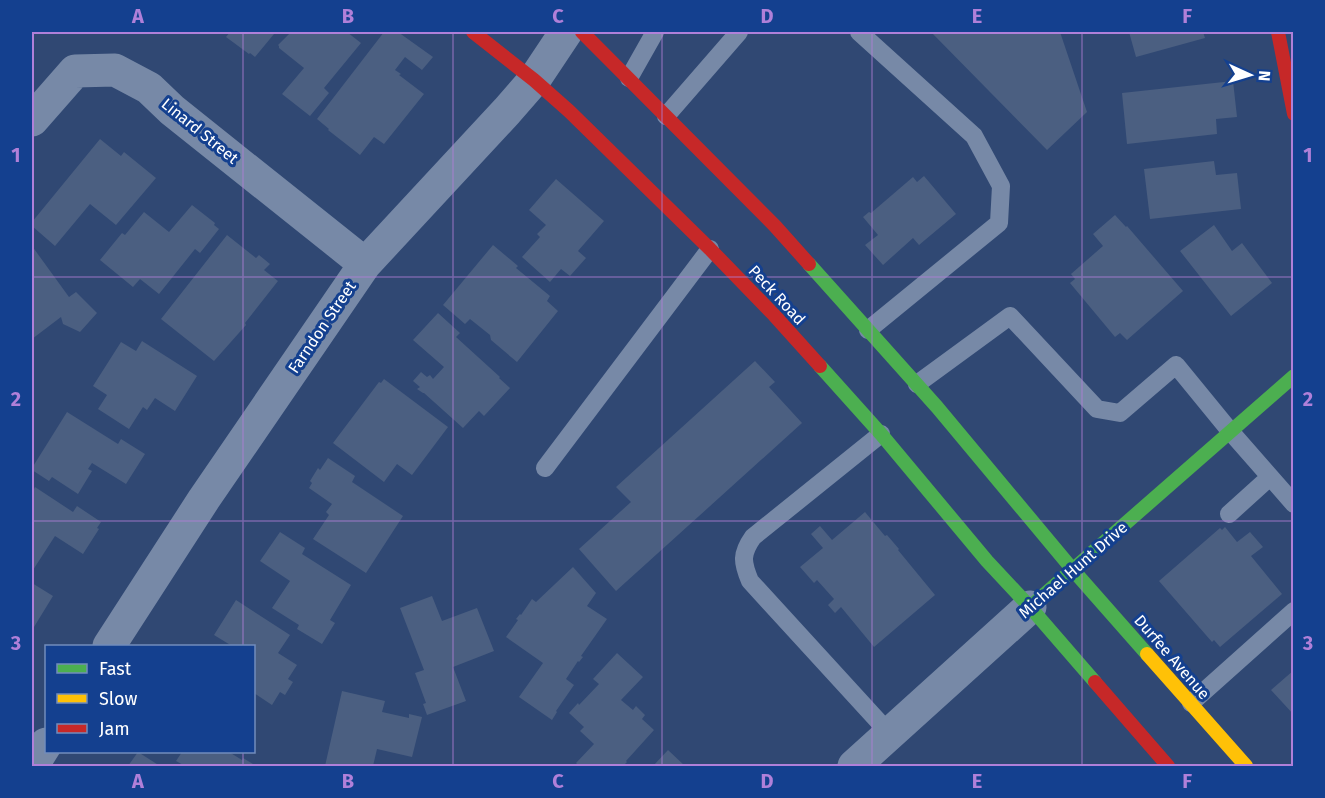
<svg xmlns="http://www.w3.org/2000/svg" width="1325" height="798" viewBox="0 0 1325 798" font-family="'Fira Sans',sans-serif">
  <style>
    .building { fill: #4b5f81 }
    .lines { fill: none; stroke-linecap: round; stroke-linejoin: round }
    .lane { stroke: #7789a7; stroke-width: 18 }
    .street { stroke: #7789a7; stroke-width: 33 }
    .fast { stroke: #4caf50; stroke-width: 14 }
    .slow { stroke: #ffc107; stroke-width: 14 }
    .jam { stroke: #c62828; stroke-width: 14 }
    .grid { fill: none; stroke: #b080d9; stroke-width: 1.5; stroke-opacity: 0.55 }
    .labels { text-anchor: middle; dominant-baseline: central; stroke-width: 6; stroke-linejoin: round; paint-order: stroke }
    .street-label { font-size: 16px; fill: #fff; stroke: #14408f }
    .neatline { fill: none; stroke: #b080d9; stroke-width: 2 }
    .grid-label { font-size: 20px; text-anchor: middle; font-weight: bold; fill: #b080d9 }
  </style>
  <rect width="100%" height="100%" fill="#304873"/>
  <path class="building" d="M 230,32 L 271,32 L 274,34 L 255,57 L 250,53 L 249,54 L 226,37 Z
    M 291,32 L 347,32 L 361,43 L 324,88 L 329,93 L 310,116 L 282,94 L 304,68 L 279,48 L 279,46 L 278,45 Z
    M 384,32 L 398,32 L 433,57 L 422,70 L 405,57 L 395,70 L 401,74 L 399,75 L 424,94 L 384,144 L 374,137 L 360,155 L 328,130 L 329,129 L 317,119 Z
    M 931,32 L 1060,32 L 1087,112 L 1047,150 Z
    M 1129,32 L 1203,32 L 1205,38 L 1136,57 Z
    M 1233,81 L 1237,117 L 1216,119 L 1217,134 L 1127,144 L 1122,93 Z
    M 100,139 L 121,156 L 124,152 L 156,178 L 116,225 L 90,204 L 55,246 L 32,226 L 32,222 Z
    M 1214,161 L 1216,175 L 1237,173 L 1241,209 L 1150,219 L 1144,169 Z
    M 924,176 L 956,214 L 919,245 L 913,238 L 883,265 L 865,245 L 878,235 L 863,217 L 869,212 L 871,213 L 913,177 L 917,182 Z
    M 556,179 L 604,221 L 578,251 L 586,258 L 570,276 L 561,269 L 550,282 L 522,257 L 540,237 L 537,234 L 546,225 L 529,210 Z
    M 192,205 L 215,223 L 214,225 L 219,229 L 200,253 L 195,249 L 159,294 L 140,279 L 133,287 L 100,260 L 122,233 L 125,235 L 144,212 L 169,232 Z
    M 1115,215 L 1126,227 L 1127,226 L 1183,291 L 1127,340 L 1120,333 L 1115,337 L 1070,283 L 1075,279 L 1071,274 L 1103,246 L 1093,234 Z
    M 1214,225 L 1232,251 L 1242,243 L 1272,283 L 1231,316 L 1180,251 Z
    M 227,235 L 256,258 L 259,255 L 270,264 L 264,270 L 278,281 L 245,323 L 246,325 L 214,361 L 161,319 Z
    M 493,245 L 518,266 L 516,268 L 550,296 L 547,301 L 558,311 L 517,362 L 491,340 L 490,335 L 470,319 L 465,324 L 443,305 Z
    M 32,246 L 69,297 L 76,292 L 97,313 L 80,332 L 63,324 L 61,317 L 32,339 Z
    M 438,313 L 460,333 L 456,337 L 500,377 L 499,378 L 510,388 L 484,416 L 479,411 L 463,428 L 424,393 L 423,393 L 417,389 L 420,387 L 413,381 L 421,372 L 427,377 L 430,375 L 433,379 L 444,367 L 413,340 Z
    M 142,341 L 197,376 L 175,411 L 155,398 L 147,410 L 143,407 L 129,429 L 98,409 L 107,395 L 93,386 L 121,342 L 136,351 Z
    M 755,361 L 775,382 L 769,387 L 802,423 L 616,591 L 579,549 L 631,502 L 616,487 Z
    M 384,379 L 448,427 L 412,475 L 397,464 L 384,482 L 333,443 L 379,382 L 381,383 Z
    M 67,412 L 118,444 L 121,439 L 145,454 L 126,484 L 92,463 L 88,469 L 92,471 L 78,494 L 52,477 L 49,481 L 32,470 L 32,468 Z
    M 328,458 L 355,476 L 352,482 L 403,516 L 366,573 L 313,539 L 329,515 L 326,512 L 332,504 L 309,488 L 312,483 L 310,481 L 318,468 L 320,470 Z
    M 35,487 L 73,512 L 77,506 L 101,522 L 97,528 L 99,529 L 83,554 L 55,536 L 33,570 L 32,569 L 32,488 L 34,489 Z
    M 865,512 L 885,536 L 887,535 L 899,549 L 898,550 L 935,595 L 874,647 L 841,607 L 835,613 L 828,605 L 834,599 L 817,580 L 814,583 L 800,567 L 823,548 L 811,534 L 820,526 L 832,540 Z
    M 1225,527 L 1237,542 L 1250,532 L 1263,547 L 1251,556 L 1282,594 L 1220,647 L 1214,640 L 1212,642 L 1159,581 L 1220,528 L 1222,530 Z
    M 280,532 L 305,548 L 302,554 L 351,585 L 330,620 L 335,623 L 322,644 L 297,629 L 299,625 L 272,608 L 290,581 L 260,561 Z
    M 573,567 L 596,593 L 587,606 L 607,619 L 581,656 L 583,657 L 579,662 L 578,661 L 566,679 L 574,685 L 556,711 L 557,712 L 552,720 L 519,697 L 543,663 L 506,637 L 518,620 L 516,619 L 520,614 L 521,615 L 532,599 L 536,602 Z
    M 32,583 L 53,596 L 34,627 L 32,626 Z
    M 432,596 L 442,621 L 477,608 L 494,651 L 453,667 L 466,701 L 427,715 L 423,704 L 426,703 L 415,673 L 424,670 L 400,608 Z
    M 236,600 L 290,635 L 278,653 L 297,665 L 288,679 L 293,682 L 285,695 L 280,692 L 272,705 L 254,693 L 254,646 L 232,646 L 214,635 Z
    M 617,653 L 643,677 L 621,700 L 633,710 L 636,706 L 645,715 L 642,719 L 654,730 L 626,761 L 627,762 L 623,766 L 579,766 L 576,763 L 594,744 L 580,731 L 584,727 L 569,713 L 578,703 L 579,705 L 599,684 L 593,679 Z
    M 1294,670 L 1294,715 L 1271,690 Z
    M 342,691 L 385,701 L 382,712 L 409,718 L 409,714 L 422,717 L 412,757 L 377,749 L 373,766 L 325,766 Z
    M 668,750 L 685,766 L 653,766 Z
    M 138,752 L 160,766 L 128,766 Z
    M 182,752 L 229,752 L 242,760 L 243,758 L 253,764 L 251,766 L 185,766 L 176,761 Z"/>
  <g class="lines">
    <path class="lane" d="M 859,32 L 974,136 L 1001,186 L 999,223 L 868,330
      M 629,78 L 655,32
      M 666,116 L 739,32
      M 917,384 L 1010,316 L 1097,409 L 1120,413 L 1176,365 L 1230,431 L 1294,504
      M 881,434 L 753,537 C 741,554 742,562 750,581 L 890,734
      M 545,468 L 710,249
      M 1229,514 L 1270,477
      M 1191,703 L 1294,611"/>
    <path class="street" d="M 32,120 L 75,71 L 115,70 L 149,88 L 172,110 L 365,264
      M 109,646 L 204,499 L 365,264 L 507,111 L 534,80 L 566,32
      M 32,766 L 46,744
      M 854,766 L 1030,607"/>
    <path class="fast" d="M 809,264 L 937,407 L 1073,570 L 1147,654
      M 820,366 L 881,434 L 987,561 L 1030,607 L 1095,682
      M 1030,607 L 1294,376"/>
    <path class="slow" d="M 1147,654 L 1246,766"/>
    <path class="jam" d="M 473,32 L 534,80 L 569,111 L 710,249 L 774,315 L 820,366
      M 582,32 L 775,226 L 809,264
      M 1278,32 L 1294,114
      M 1095,682 L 1168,766"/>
  </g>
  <path class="grid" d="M 243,32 L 243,646M 453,32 L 453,766M 662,32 L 662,766M 872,32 L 872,766M 1082,32 L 1082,766M 32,277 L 1294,277M 32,521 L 1294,521M 243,752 L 243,766"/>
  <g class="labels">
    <g class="street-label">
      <text transform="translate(200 131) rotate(39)">Linard Street</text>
      <text transform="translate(777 295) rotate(47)">Peck Road</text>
      <text transform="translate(322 327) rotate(-56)">Farndon Street</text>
      <text transform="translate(1073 570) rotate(-41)">Michael Hunt Drive</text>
      <text transform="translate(1172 657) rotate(49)">Durfee Avenue</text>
    </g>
  </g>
  <rect width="1325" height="798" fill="none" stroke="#14408f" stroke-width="66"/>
  <rect x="45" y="645" width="210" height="108" fill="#14408f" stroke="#728cbc" stroke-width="1.5"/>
  <rect x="57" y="664" width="30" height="9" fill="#4caf50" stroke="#728cbc" stroke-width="1.5"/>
  <text x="99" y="675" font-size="18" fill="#ffffff">Fast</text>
  <rect x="57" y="694" width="30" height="9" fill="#ffc107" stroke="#728cbc" stroke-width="1.5"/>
  <text x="99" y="705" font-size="18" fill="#ffffff">Slow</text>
  <rect x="57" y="724" width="30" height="9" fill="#c62828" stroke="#728cbc" stroke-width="1.5"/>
  <text x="99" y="735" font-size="18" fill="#ffffff">Jam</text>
  <g transform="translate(1250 75) rotate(94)" stroke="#14408f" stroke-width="4.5" paint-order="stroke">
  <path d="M0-4.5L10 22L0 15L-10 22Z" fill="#ffffff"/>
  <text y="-9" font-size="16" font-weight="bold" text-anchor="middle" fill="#ffffff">N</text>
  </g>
  <rect x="33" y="33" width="1259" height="732" class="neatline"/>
  <g class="grid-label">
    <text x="138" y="23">A</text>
    <text x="348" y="23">B</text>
    <text x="558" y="23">C</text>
    <text x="767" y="23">D</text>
    <text x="977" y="23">E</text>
    <text x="1187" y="23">F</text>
    <text x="16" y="162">1</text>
    <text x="1308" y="162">1</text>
    <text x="16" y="406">2</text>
    <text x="1308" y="406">2</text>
    <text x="16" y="650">3</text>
    <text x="1308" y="650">3</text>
    <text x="138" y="788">A</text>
    <text x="348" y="788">B</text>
    <text x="558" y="788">C</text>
    <text x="767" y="788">D</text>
    <text x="977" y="788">E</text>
    <text x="1187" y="788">F</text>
  </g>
</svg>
